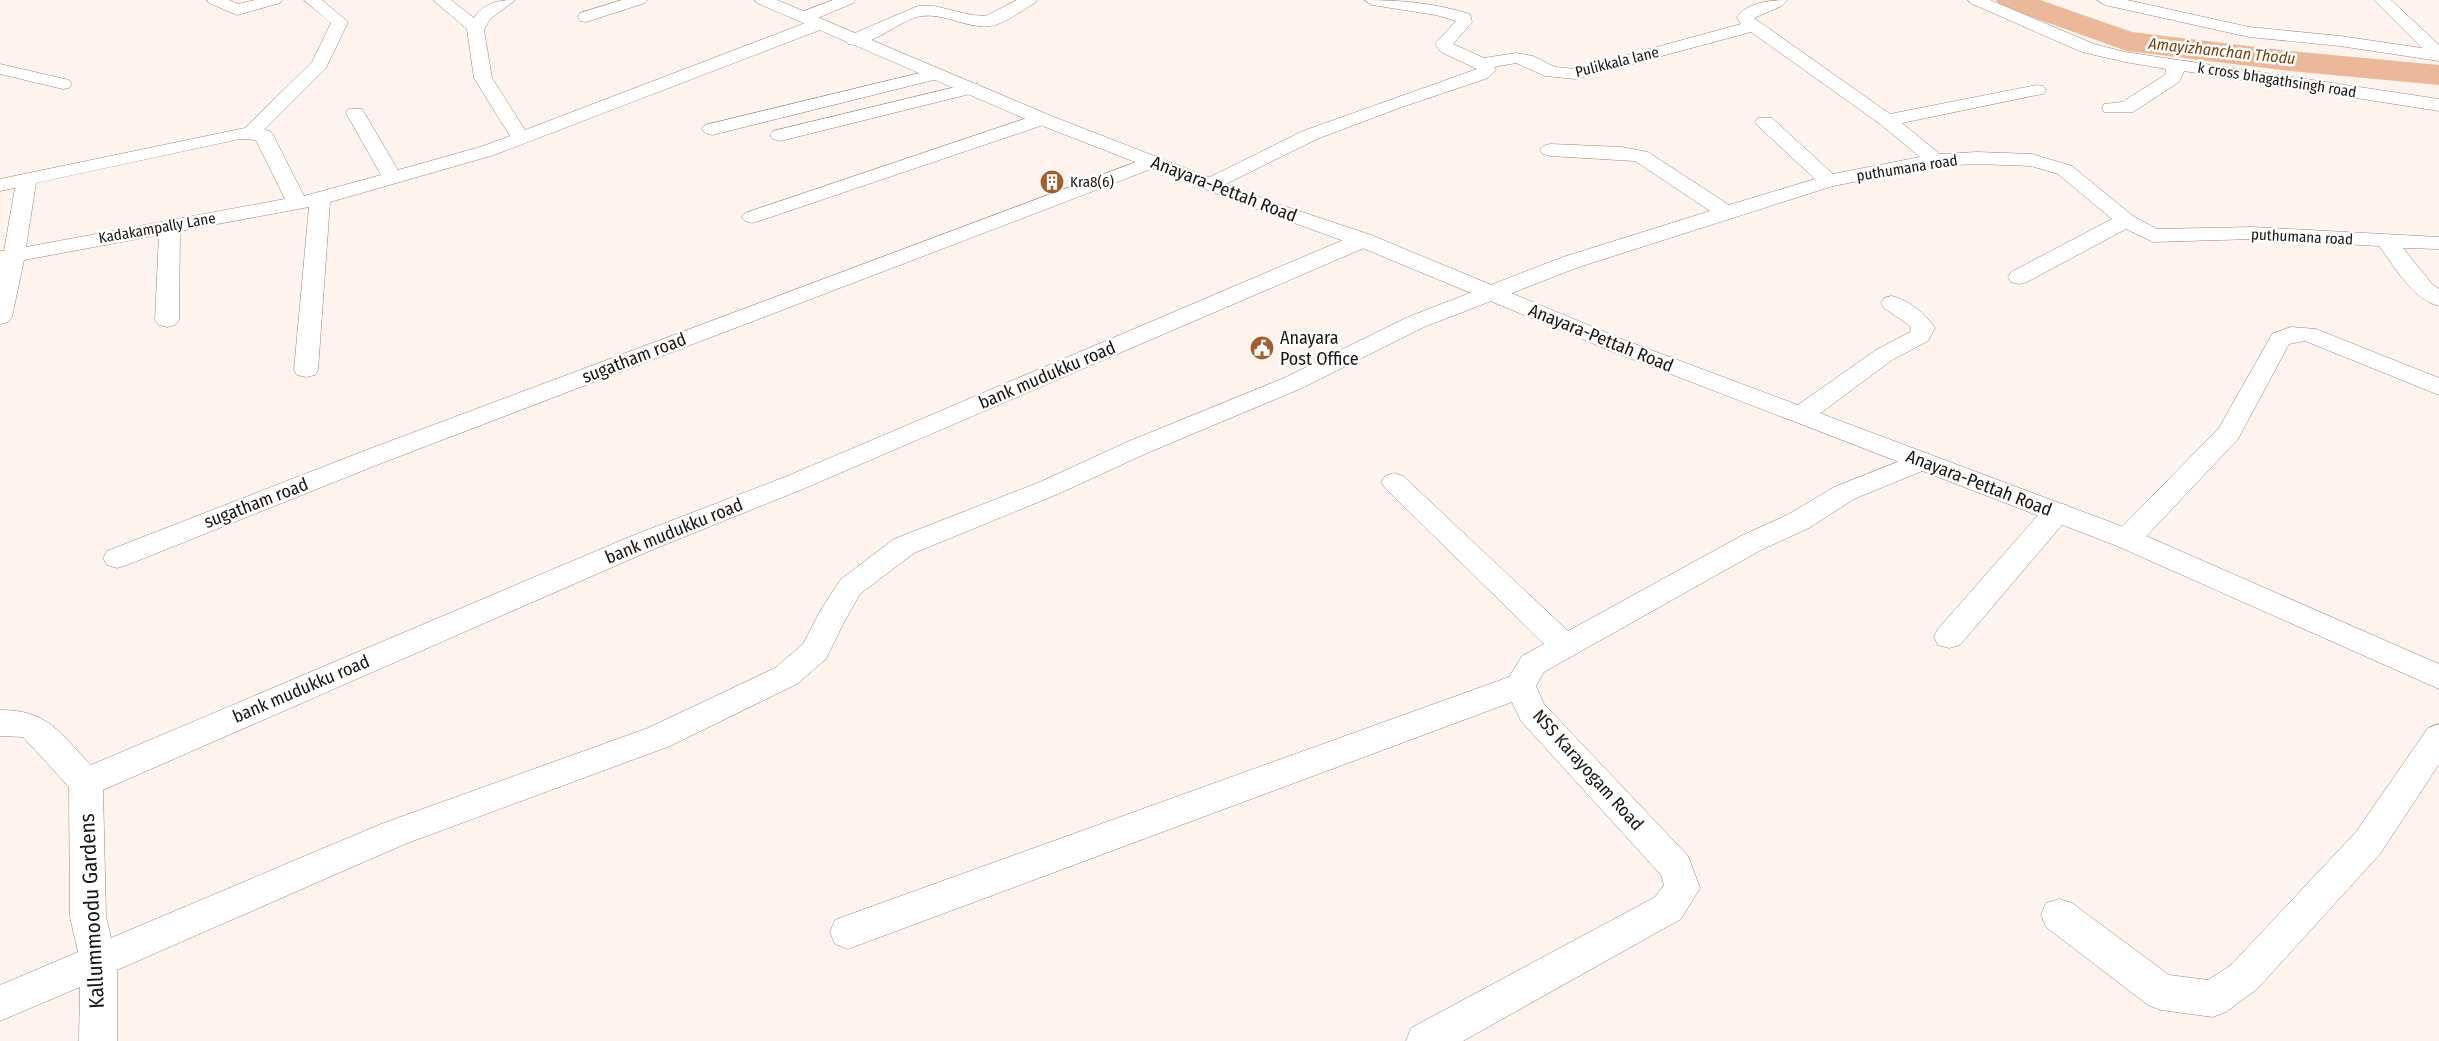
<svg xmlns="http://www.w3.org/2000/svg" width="2439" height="1041" viewBox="0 0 2439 1041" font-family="'Fira Sans Condensed',sans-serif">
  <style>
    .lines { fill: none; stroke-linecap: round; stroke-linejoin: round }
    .river { fill: #ebb999; fill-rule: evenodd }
    .minor-casing { stroke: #97867b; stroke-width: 1 }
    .secondary-casing { stroke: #97867b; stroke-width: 1 }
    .minor { fill: #fff; fill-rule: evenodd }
    .secondary { fill: #fff; fill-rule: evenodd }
    .labels { text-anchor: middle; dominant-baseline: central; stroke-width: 5; stroke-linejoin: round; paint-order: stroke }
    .far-street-label { font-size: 15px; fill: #1b1511; stroke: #fff }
    .far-poi-label { font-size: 15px; fill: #1b1511; stroke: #fff; text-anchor: start }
    .far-water-label { font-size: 16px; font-style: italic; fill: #7a3d09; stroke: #fff }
    .street-label { font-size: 18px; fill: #1b1511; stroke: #fff }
    .poi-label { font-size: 18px; fill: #1b1511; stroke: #fff; text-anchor: start }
    .near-street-label { font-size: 21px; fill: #1b1511; stroke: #fff }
  </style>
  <rect width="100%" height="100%" fill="#fff3ed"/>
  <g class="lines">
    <path class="river" d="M 1996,0 L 2040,0 L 2132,32 L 2290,51 L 2439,65 L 2439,85 L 2290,71 L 2127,51 L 2000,6 Z"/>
    <defs>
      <path id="minor" d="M 207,0 L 229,0 L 238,4 L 255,0 L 282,0 L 280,3 L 237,15 L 209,3 Z
        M 304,0 L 322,0 L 348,22 L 326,68 L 264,130 L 270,131 L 273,135 L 304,196 L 381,175 L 346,113 L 348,109 L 362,109 L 398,170 L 480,147 L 510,136 L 474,78 L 467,29 L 433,0 L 451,0 L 474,18 C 484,3 498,0 515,0 L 490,19 L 484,30 L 492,78 L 525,130 L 813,20 L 825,20 L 827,24 L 825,28 L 494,155 L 330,202 L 318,370 L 315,375 L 306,377 L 297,375 L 294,370 L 309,207 L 180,231 L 179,320 L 175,325 L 167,327 L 159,325 L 155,320 L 159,235 L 24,260 L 12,317 L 8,322 L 0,324 L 0,251 L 4,251 L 15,188 L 0,191 L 0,179 L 245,128 L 312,62 L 331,23 ZM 240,139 L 256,140 L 285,199 L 26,247 L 36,183 Z
        M 622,0 L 647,0 L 645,3 L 586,22 L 580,21 L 578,17 L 580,13 Z
        M 833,0 L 855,0 L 853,3 L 811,21 L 799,21 L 797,17 L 799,13 Z
        M 1017,0 L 1037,0 L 1035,3 C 1022,10 1005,24 990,26 C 967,29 945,13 922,16 C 900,19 870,49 848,44 L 845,40 L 848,36 L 918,6 L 934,6 L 972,15 L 986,16 Z
        M 1364,0 C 1401,0 1434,3 1470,14 L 1472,22 L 1453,44 L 1484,58 L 1516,53 L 1533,56 L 1555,67 L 1576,69 L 1741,24 L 1737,17 C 1747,2 1771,0 1788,0 L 1782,6 L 1754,18 L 1890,114 L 2037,85 L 2043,86 L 2046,90 L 2043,94 L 2037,95 L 1902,123 L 1940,154 L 1977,152 L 2032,154 L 2072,166 L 2133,216 L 2157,229 L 2253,227 L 2439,237 L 2439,249 L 2403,248 L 2432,284 L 2439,289 L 2439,306 C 2412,299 2395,267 2379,246 L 2253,239 L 2153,242 L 2126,229 L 2027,282 L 2019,284 L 2011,282 L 2008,277 L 2011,272 L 2112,219 L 2058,174 L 2031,166 L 1977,164 L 1935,166 L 1833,186 L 1579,267 L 1424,327 L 1302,388 L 1145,454 L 1058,494 L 914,553 L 860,594 L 843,624 L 826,659 L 797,684 L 670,746 L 405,844 L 117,970 L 117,1041 L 79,1041 L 80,987 L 0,1021 L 0,985 L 78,952 L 70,917 L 69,787 L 23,737 L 0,736 L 0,710 C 49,710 59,733 91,765 L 634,535 L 785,477 L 1355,235 L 1363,234 L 1371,235 L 1374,240 L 1371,245 L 803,489 L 654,549 L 103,790 L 106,917 L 111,938 L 381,824 L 648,728 L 775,668 L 803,644 L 819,613 L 840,580 L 894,539 L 1040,482 L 1127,442 L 1284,378 L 1408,317 L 1563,257 L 1710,211 L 1635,161 L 1550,156 L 1543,154 L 1540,150 L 1543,146 L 1550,144 L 1622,147 L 1648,152 L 1729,205 L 1815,179 L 1758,126 L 1755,122 L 1758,118 L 1772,118 L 1833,174 L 1920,157 L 1880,124 L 1751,32 L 1576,79 L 1545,76 L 1516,63 L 1494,67 L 1496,70 L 1488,78 L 1402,107 L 1317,139 L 1218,188 L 1211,190 L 1204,188 L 1201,184 L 1204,180 L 1303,131 L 1477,69 L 1441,52 L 1435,44 L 1456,21 L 1436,15 L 1372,5 Z
        M 1968,0 L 1990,0 L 2094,44 L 2125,52 L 2439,99 L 2439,111 L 2184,71 L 2179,82 L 2133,112 L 2104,112 L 2102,108 L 2104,104 L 2122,102 L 2165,75 L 2166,69 L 2125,62 L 2082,52 L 1970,3 Z
        M 2097,0 L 2127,0 L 2249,27 L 2340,36 L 2422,48 L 2374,0 L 2391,0 L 2439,45 L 2439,61 L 2340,46 L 2249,37 L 2105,5 Z
        M 0,64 L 69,80 L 72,84 L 69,88 L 63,89 L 0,74 Z
        M 936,69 L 942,70 L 945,74 L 942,78 L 712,135 L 705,133 L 702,129 L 705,125 Z
        M 972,83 L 978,84 L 981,88 L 978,92 L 780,141 L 773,139 L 770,135 L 773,131 Z
        M 1042,113 L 1049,115 L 1051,119 L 1049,123 L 759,221 L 752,223 L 745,221 L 741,217 L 745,213 Z
        M 1152,156 L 1159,158 L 1162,162 L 1159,166 L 382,463 L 127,565 L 117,568 L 107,565 L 103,558 L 107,551 L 364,451 Z
        M 1892,296 C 1910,301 1925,313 1935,328 L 1928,341 L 1892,360 L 1810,421 L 1801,423 L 1792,421 L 1788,415 L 1792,409 L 1876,350 L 1910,332 L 1911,328 L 1909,325 L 1884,308 L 1881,303 L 1884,298 Z
        M 2291,327 L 2316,329 L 2439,378 L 2439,395 L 2305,341 L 2289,344 L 2238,439 L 2137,546 L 2127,549 L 2117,546 L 2113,539 L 2117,532 L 2219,428 L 2272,334 Z
        M 1923,452 L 1932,455 L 1936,461 L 1932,467 L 1854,499 L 1809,528 L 1761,550 L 1544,672 L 1536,686 L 1544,704 L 1688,856 L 1700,888 L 1681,919 L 1463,1041 L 1406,1041 L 1411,1028 L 1655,897 L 1664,885 L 1661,875 L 1521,721 L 1512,702 L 848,949 L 835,944 L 830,932 L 835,920 L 848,915 L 1509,677 L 1522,656 L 1544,644 L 1385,488 L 1381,482 L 1385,476 L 1394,473 L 1403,476 L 1568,631 L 1741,536 L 1789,514 L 1834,487 Z
        M 2057,503 L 2067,505 L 2071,512 L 2067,519 L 1960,645 L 1949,648 L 1938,645 L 1934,637 L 1938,629 L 2047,505 Z
        M 2439,724 L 2439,764 L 2380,854 L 2257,989 L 2226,1012 L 2213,1017 L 2161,1010 L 2148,1005 L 2046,927 L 2041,915 L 2046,903 L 2059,899 L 2072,903 L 2169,975 L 2208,980 L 2231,965 L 2356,832 L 2428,728 Z"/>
      <path id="secondary" d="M 755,0 L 777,0 L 1049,115 L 1275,203 L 1371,235 L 1627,341 L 2137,532 L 2439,664 L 2439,689 L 2117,546 L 1611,351 L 1355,245 L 1261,211 L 1035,123 L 757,3 Z"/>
    </defs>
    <use href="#minor" class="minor-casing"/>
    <use href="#secondary" class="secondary-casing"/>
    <use href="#minor" class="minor"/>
    <use href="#secondary" class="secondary"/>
  </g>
  <defs>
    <symbol id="building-disc" viewBox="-11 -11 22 22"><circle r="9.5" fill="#a25e2e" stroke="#fff"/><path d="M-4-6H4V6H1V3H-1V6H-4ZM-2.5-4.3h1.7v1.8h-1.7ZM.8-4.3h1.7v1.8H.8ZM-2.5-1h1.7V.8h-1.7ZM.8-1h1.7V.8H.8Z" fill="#fff"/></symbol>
    <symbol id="civic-disc" viewBox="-11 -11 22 22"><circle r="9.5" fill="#a25e2e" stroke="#fff"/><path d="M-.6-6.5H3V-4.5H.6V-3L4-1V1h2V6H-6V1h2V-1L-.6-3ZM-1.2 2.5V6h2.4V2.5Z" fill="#fff"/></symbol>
  </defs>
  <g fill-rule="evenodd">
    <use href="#building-disc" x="1038" y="168" width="28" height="28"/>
    <use href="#civic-disc" x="1248" y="334" width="28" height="28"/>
  </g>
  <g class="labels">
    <g class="far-street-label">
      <text transform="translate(1617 62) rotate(-14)">Pulikkala lane</text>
      <text transform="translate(2277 80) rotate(9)">k cross bhagathsingh road</text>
      <text transform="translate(1907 168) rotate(-9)">puthumana road</text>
      <text transform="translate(157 228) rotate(-10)">Kadakampally Lane</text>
      <text transform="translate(2302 237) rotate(3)">puthumana road</text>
    </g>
    <g class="far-poi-label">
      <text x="1070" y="182">Kra8(6)</text>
    </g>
    <g class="far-water-label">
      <text transform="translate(2222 51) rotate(6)">Amayizhanchan Thodu</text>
    </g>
    <g class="street-label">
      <text transform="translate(1224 189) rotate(21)">Anayara-Pettah Road</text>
      <text transform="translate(1601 338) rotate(22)">Anayara-Pettah Road</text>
      <text transform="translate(634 358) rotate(-21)">sugatham road</text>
      <text transform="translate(1047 375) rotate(-23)">bank mudukku road</text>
      <text transform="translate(1979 483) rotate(21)">Anayara-Pettah Road</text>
      <text transform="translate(256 503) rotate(-21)">sugatham road</text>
      <text transform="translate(674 531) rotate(-22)">bank mudukku road</text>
      <text transform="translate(301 689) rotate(-23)">bank mudukku road</text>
      <text transform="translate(1588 770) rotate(48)">NSS Karayogam Road</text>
    </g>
    <g class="poi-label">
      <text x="1280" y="338">Anayara<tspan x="1280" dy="21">Post Office</tspan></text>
    </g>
    <g class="near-street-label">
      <text transform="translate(92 911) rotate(-93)">Kallummoodu Gardens</text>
    </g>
  </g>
</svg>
